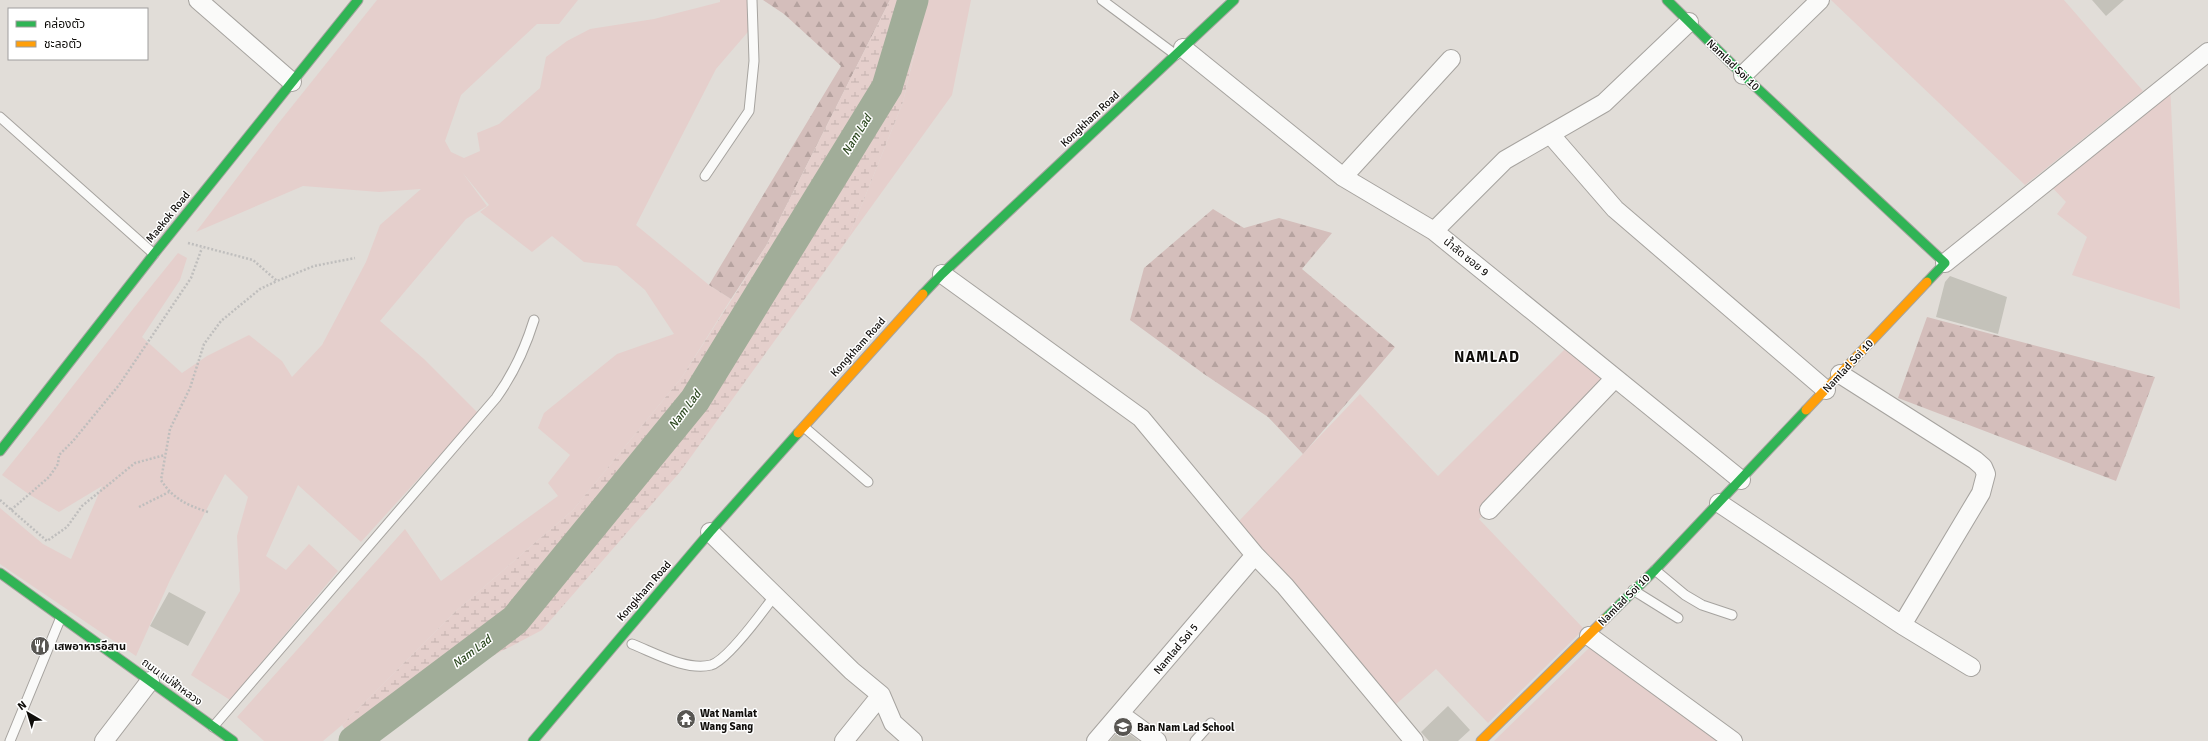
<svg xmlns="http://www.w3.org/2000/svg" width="2208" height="741" viewBox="0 0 2208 741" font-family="Signika,'Noto Sans Thai',sans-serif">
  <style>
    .grass { fill: #e5cfcc }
    .forest { fill: url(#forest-firs) }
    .wetland { fill: url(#wetland-marsh) }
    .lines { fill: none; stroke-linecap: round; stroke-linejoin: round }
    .river { stroke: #a1ad99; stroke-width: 31 }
    .building { fill: #c4c2ba }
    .lane-casing { stroke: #a6a39f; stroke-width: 11 }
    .street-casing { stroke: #a6a39f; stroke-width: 20 }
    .fast-casing { stroke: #a6a39f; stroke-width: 11 }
    .slow-casing { stroke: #a6a39f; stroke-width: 11 }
    .path { stroke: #bfbebd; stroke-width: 2.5; stroke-dasharray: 2 2; stroke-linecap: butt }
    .lane { stroke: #fafaf9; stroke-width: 9 }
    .street { stroke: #fafaf9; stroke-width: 18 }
    .fast { stroke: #30b455; stroke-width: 9 }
    .slow { stroke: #ff9f0a; stroke-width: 9 }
    .labels { text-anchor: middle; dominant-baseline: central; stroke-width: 3; stroke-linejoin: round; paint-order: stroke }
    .street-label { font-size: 11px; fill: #0f0d0a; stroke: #fff }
    .poi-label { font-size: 11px; font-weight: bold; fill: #0f0d0a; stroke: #fff; text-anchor: start }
    .water-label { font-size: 12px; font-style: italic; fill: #2d4920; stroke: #fff }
    .district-label { font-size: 15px; font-weight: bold; letter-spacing: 1px; fill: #0f0d0a; stroke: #fff }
  </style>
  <defs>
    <pattern id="forest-firs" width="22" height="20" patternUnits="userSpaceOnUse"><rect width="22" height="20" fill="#d4bebb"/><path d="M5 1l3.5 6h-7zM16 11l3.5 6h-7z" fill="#b5a29f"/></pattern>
    <pattern id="wetland-marsh" width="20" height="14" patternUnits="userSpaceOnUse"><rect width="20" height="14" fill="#e5cfcc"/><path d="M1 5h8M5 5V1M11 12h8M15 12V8" fill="none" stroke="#c3b1ae"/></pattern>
  </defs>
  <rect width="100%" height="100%" fill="#e1ddd8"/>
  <path class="grass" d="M 377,0 L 578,0 L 559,24 L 537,24 L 461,95 L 445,141 L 451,152 L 464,158 L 480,151 L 477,133 L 499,124 L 540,88 L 546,57 L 567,41 L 590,29 L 654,19 L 720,2 L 720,0 L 752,0 L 753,26 L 716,69 L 636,225 L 709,285 L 731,299 L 682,377 L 573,510 L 456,611 L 342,725 L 323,741 L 264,741 L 237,717 L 405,529 L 441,581 L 558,496 L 548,483 L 570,455 L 538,428 L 544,413 L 617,354 L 674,334 L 645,290 L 617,266 L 584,262 L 552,236 L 532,252 L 480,212 L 489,205 L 462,172 L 487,206 L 466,219 L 380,321 L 424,359 L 478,413 L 361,542 L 298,485 L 266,556 L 286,570 L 309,544 L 338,571 L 230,700 L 191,675 L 240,591 L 237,536 L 248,497 L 225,474 L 170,580 L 136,656 L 0,564 L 0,508 L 43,544 L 71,559 L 102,486 L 59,512 L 30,495 L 2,475 C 62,402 118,326 178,253 L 187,258 L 180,280 L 142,337 L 182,373 L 207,356 L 249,335 L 282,361 L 292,377 L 322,345 L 366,262 L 380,225 L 421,189 L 379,192 L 303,186 L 196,232 L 277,125 Z
    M 927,0 L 971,0 L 952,95 L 848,239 L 903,102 Z
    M 1831,0 L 2064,0 L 2143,91 L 2025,185 Z
    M 2170,82 L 2180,309 L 2072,275 L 2087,237 L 2057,214 L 2066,202 L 2047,182 Z
    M 1565,349 L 1610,383 L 1479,519 L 1584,629 L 1488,723 L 1436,669 L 1395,705 L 1239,521 L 1360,394 L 1438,476 Z
    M 1590,647 L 1722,741 L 1494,741 Z"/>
  <path class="forest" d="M 763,0 L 890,0 L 766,246 L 731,299 L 709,285 L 841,66 L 784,14 Z
    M 1213,209 L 1244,228 L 1279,218 L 1332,233 L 1302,269 L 1395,347 L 1303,454 L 1268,417 L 1204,374 L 1130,320 L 1144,268 Z
    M 1927,317 L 2155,377 L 2116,481 L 1898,398 Z"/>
  <path class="wetland" d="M 890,0 L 926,0 L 903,102 L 848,239 L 680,472 L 542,630 L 445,681 L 369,741 L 352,741 L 342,725 L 456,611 L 573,510 L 682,377 L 766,246 Z"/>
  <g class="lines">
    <path class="river" d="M 354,741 L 515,620 L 695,400 L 887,87 L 913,0"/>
  </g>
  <path class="building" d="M 2092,0 L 2124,0 L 2106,16 Z
    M 1950,276 L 2007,297 L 1998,334 L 1936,317 L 1945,282 Z
    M 169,592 L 206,612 L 188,646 L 150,626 Z
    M 1448,706 L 1470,730 L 1458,741 L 1429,741 L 1421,732 Z
    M 1121,728 L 1139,741 L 1110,741 Z"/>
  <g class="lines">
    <defs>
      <path id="lane" d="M 1102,0 L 1176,55
        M 0,117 L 154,254
        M 705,176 L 749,111 L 754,61 L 752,0
        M 804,427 L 868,482
        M 1655,570 L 1685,595 L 1702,605 L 1732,615
        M 1633,590 L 1678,618
        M 632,644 C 655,653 686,671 711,665 C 728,660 764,610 775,595
        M 213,727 L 496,398 C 514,373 525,349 534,320
        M 10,741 L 61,617
        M 1195,741 L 1211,723"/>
      <path id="street" d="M 198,0 L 292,82
        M 1183,48 L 1343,177 L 1434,231 L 1741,480
        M 1743,75 L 1820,0
        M 1550,134 L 1615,209 L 1826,390
        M 1343,177 L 1451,59
        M 1434,231 L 1505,160 L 1604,103 L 1689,22
        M 1945,263 L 2208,52
        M 942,274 L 1141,418 L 1255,555 L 1285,586 L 1414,741
        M 1719,503 L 1902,625 L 1981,493 L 1986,474 L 1983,467 L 1975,460 L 1840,374
        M 1489,510 L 1615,378
        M 710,532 L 852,671 L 881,695 L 893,723 L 913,741
        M 1902,625 L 1971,667
        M 1589,636 L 1733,741
        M 1120,714 L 1157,741
        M 104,741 L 150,681
        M 844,741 L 881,695
        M 1096,741 L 1255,555"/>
      <path id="fast" d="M 1667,0 L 1743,75 L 1945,263 L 1927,282
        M 923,294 L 942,274 L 1234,0
        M 0,451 L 154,254 L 358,0
        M 0,573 L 233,741
        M 1605,619 L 1655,570 L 1806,410
        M 533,741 L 710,532 L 798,433"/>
      <path id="slow" d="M 1806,410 L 1927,282
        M 798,433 L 923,294
        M 1481,741 L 1605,619"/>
    </defs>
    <use href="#lane" class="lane-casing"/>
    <use href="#street" class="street-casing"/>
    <use href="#fast" class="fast-casing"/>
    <use href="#slow" class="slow-casing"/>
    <path class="path" d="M 188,243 L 253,260 L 277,281 L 314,266 L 355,258
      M 0,500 L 47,541 L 67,527 L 82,506 L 135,463 L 165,455
      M 139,507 L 169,492
      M 11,510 L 49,477 L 58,464 L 59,455 L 73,441 L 119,385 L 191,278 L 202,248
      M 208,512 C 187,505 173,499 161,480 L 170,429 L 190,388 L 204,344 L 221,321 L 260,289 L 277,281"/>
    <use href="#lane" class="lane"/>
    <use href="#street" class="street"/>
    <use href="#fast" class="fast"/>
    <use href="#slow" class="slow"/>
  </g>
  <defs>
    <symbol id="restaurant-disc" viewBox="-11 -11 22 22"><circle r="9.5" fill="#585652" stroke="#fff"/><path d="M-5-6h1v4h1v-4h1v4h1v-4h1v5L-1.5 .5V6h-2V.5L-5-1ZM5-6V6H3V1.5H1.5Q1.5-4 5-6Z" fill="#fff"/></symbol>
    <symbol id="temple-disc" viewBox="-11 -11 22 22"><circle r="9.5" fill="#585652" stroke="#fff"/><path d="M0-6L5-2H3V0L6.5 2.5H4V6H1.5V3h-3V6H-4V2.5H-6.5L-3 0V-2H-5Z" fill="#fff"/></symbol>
    <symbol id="school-disc" viewBox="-11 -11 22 22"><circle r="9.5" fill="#585652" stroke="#fff"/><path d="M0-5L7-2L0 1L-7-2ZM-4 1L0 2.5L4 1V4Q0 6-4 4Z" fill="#fff"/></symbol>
  </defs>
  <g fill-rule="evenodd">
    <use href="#restaurant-disc" x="29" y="635" width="22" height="22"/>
    <use href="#temple-disc" x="675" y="708" width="22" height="22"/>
    <use href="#school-disc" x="1112" y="716" width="22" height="22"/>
  </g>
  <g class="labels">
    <g class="street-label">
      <text transform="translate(1733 65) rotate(44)">Namlad Soi 10</text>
      <text transform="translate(1090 119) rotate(-43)">Kongkham Road</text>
      <text transform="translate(168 217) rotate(-51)">Maekok Road</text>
      <text transform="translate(1466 257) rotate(39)">น้ำลัด ซอย 9</text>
      <text transform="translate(858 347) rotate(-48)">Kongkham Road</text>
      <text transform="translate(1848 366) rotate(-47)">Namlad Soi 10</text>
      <text transform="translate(644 591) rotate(-49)">Kongkham Road</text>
      <text transform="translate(1624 600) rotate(-45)">Namlad Soi 10</text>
      <text transform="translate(1176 649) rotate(-50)">Namlad Soi 5</text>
      <text transform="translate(172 682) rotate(36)">ถนน แม่ฟ้าหลวง</text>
    </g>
    <g class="poi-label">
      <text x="54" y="646">เสพอาหารอีสาน</text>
      <text x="700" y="713">Wat Namlat<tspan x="700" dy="13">Wang Sang</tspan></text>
      <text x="1137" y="727">Ban Nam Lad School</text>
    </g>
    <g class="water-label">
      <text transform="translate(857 135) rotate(-58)">Nam Lad</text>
      <text transform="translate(685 410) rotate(-53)">Nam Lad</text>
      <text transform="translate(472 652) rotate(-37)">Nam Lad</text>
    </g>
    <g class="district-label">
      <text x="1487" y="357">NAMLAD</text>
    </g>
  </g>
  <rect x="8" y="8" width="140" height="52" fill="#ffffff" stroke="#9f9e9d"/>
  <rect x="16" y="21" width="20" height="6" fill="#30b455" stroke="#9f9e9d"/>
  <text x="44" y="28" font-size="12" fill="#0f0d0a">คล่องตัว</text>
  <rect x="16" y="41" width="20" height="6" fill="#ff9f0a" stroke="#9f9e9d"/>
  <text x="44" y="48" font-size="12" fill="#0f0d0a">ชะลอตัว</text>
  <g transform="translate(28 713) rotate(322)" stroke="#ffffff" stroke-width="3" paint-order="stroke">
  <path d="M0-3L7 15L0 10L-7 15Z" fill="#0f0d0a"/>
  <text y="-6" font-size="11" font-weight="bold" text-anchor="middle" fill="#0f0d0a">N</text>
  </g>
</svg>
